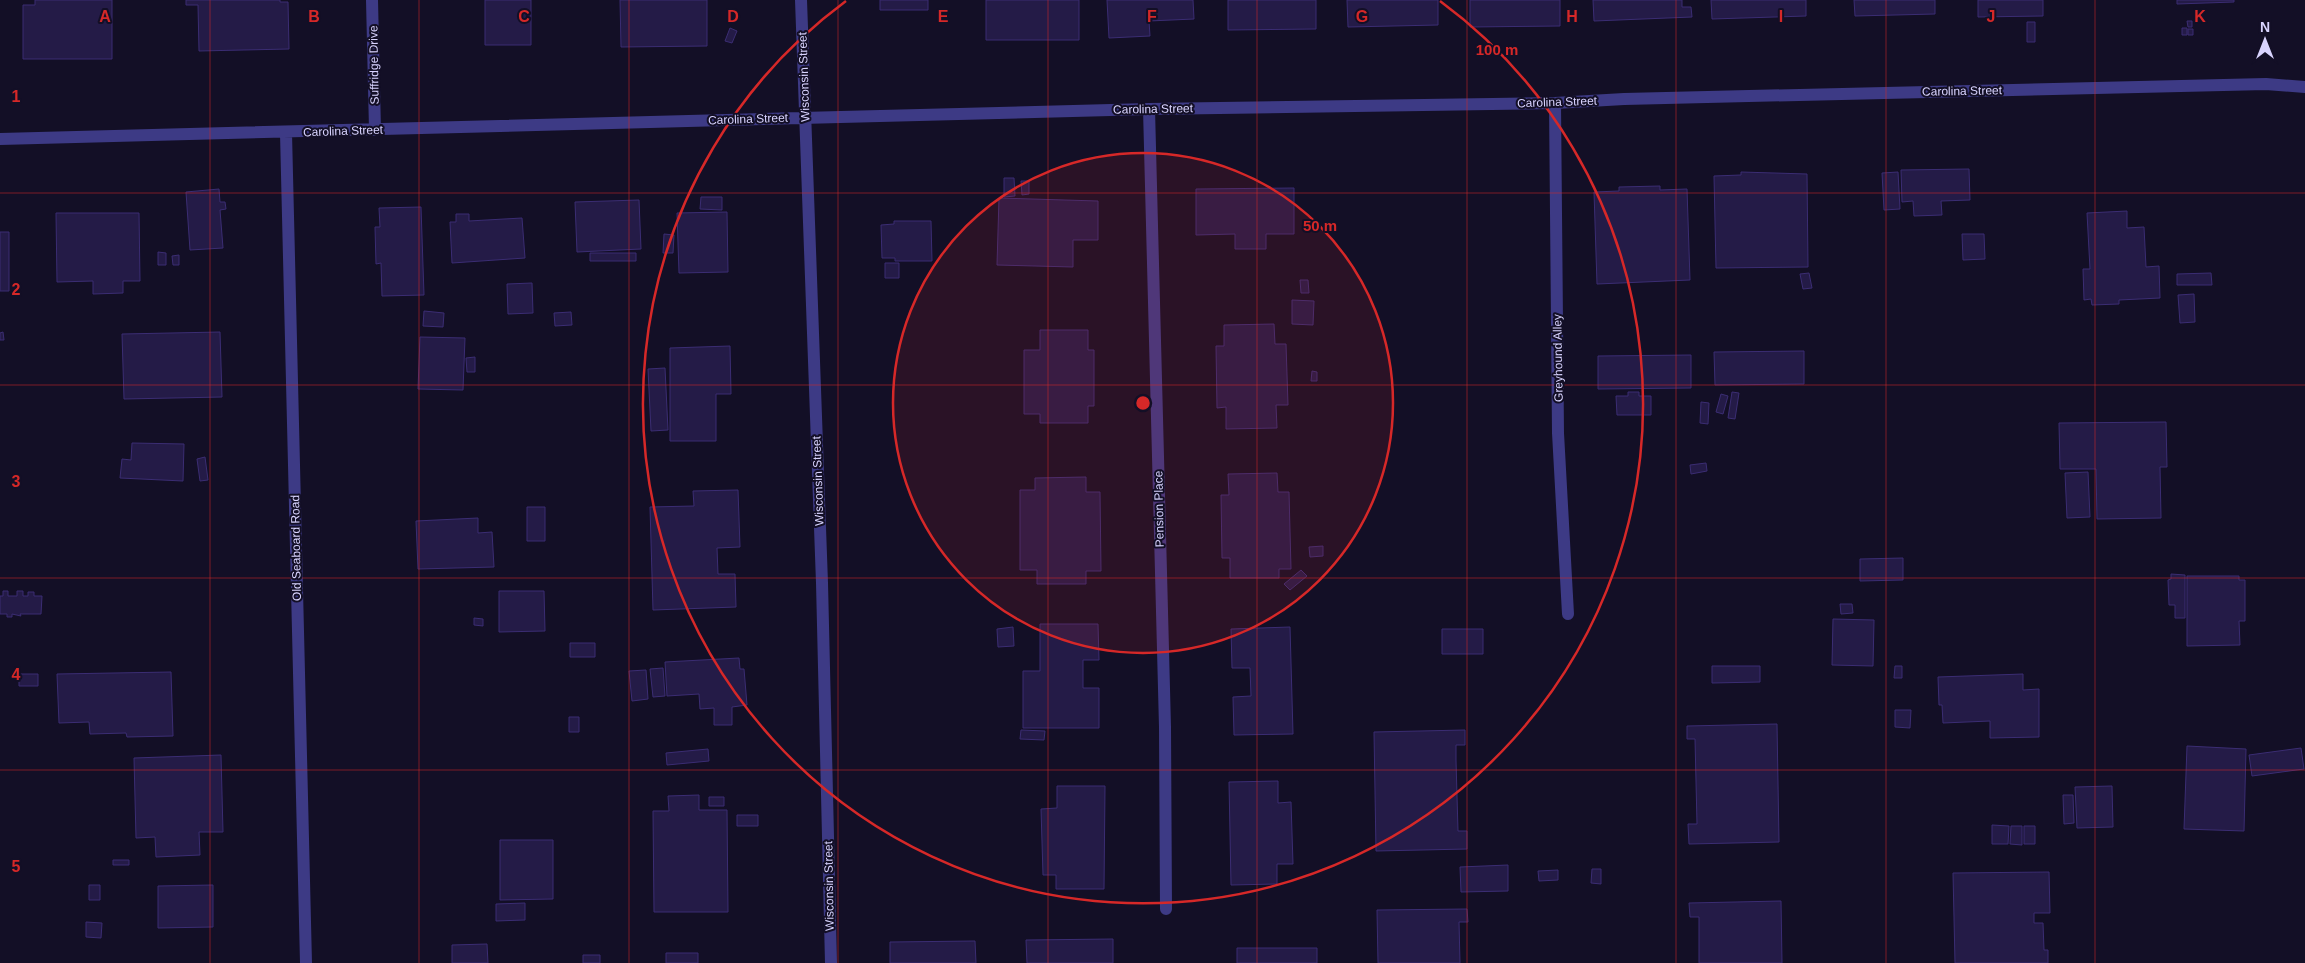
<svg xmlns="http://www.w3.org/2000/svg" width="2305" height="963" viewBox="0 0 2305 963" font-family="Arial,sans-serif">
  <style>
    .building { fill: #241b47; stroke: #3b2d73 }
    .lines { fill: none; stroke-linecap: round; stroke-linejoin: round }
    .street { stroke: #3d3a85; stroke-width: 12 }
    .grid { fill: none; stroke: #d62828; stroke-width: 1; stroke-opacity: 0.55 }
    .ring { fill: none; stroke: #d62828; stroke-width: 2.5 }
    .labels { text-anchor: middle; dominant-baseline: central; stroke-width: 4; stroke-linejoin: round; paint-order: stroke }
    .street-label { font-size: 12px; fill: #d9d4ff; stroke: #130f26 }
    .grid-label { font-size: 16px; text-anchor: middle; font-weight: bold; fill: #d62828; stroke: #130f26; stroke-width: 4; stroke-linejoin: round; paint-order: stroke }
    .centre { fill: #d62828; stroke: #130f26; stroke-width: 2.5 }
    .ring-label { font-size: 15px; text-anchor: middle; font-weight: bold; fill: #d62828; stroke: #130f26; stroke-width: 4; stroke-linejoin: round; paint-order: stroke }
  </style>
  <rect width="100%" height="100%" fill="#130f26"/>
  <path class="building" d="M 35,0 L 112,0 L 112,59 L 23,59 L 23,5 L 35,5 Z
    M 186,0 L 280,0 L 280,2 L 288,2 L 289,49 L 199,51 L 198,5 L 186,5 Z
    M 485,0 L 531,0 L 531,45 L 485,45 Z
    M 620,0 L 707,0 L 707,46 L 621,47 Z
    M 880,0 L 928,0 L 928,10 L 880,10 Z
    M 986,0 L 1079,0 L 1079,40 L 986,40 Z
    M 1107,0 L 1193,0 L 1194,19 L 1149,21 L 1150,36 L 1109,38 Z
    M 1228,0 L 1316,0 L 1316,29 L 1228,30 Z
    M 1347,0 L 1438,0 L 1438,25 L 1348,27 Z
    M 1470,0 L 1560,0 L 1560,26 L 1470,27 Z
    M 1593,0 L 1682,0 L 1682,7 L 1691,7 L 1692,17 L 1594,21 Z
    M 1711,0 L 1806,0 L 1806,16 L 1712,19 Z
    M 1854,0 L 1935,0 L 1935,14 L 1855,16 Z
    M 1978,0 L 2043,0 L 2043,16 L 1978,17 Z
    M 2177,0 L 2234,0 L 2234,2 L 2177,4 Z
    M 2187,21 L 2192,21 L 2192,27 L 2188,27 Z
    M 2027,22 L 2035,22 L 2035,42 L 2027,42 Z
    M 730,28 L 737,31 L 732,43 L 725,41 Z
    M 2182,28 L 2187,28 L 2187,35 L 2182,35 Z
    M 2188,29 L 2193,29 L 2193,35 L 2188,35 Z
    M 1969,169 L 1970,200 L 1941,201 L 1942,215 L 1914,216 L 1913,201 L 1902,202 L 1901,170 Z
    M 1741,172 L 1807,174 L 1808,267 L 1716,268 L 1714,176 L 1741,175 Z
    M 1898,172 L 1900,209 L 1884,210 L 1882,173 Z
    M 1004,178 L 1014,178 L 1015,196 L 1004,197 Z
    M 1021,181 L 1029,181 L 1029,194 L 1022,195 Z
    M 1660,186 L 1660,190 L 1687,189 L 1690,280 L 1597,284 L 1594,192 L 1619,191 L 1619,187 Z
    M 1294,188 L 1294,234 L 1266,234 L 1266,249 L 1235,249 L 1235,234 L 1196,235 L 1196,189 Z
    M 219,189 L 220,202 L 225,202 L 226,209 L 220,210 L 223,248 L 190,250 L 186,192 Z
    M 701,197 L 722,197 L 722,210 L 700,209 Z
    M 999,198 L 1098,201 L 1098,240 L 1073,240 L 1073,267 L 997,265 Z
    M 639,200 L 641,249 L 577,252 L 575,202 Z
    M 421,207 L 424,295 L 382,296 L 381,263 L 376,264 L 375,227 L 380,227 L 379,208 Z
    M 2127,211 L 2127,228 L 2144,227 L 2146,267 L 2159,266 L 2160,298 L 2119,300 L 2119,304 L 2092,305 L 2091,299 L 2084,300 L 2083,269 L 2090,269 L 2087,213 Z
    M 727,212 L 728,272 L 679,273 L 677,213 Z
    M 56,213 L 139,213 L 140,281 L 123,281 L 123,293 L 93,294 L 93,281 L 57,282 Z
    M 456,214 L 469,214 L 469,221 L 522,218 L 525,258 L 452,263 L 450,222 L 456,222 Z
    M 894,221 L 931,221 L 932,261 L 895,261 L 895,258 L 882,258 L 881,225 L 894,224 Z
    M 0,232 L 9,232 L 9,291 L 0,291 Z
    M 664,234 L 674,235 L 673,253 L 663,253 Z
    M 1962,234 L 1984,234 L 1985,259 L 1963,260 Z
    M 158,252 L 166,253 L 166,265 L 158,265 Z
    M 590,253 L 636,253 L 636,261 L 590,261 Z
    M 179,255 L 179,265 L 173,265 L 172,256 Z
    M 885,263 L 899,263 L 899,278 L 885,278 Z
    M 1809,273 L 1812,288 L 1803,289 L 1800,274 Z
    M 2211,273 L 2212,285 L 2177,285 L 2177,274 Z
    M 1300,280 L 1308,280 L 1309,293 L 1301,293 Z
    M 532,283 L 533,313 L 508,314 L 507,284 Z
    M 2194,294 L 2195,322 L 2180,323 L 2178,295 Z
    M 1292,300 L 1314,301 L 1313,325 L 1292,324 Z
    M 424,311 L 444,313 L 443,327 L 423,326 Z
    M 571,312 L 572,325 L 555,326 L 554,313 Z
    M 1274,324 L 1275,344 L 1286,344 L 1288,405 L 1276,405 L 1277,428 L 1226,429 L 1226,407 L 1217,408 L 1216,346 L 1224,346 L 1224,325 Z
    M 1040,330 L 1088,330 L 1088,350 L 1094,350 L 1094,406 L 1088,406 L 1088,423 L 1040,423 L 1040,414 L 1024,414 L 1024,350 L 1040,350 Z
    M 3,332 L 4,340 L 0,340 L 0,333 Z
    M 220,332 L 222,397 L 124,399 L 122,334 Z
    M 420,337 L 465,338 L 463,390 L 418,389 Z
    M 730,346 L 731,394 L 716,394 L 716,441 L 670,441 L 670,348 Z
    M 1804,351 L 1804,384 L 1715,385 L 1714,352 Z
    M 1691,355 L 1691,388 L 1598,389 L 1598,356 Z
    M 475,357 L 475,372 L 467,372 L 466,358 Z
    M 665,368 L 668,430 L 651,431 L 648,369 Z
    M 1312,371 L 1317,372 L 1317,381 L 1311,381 Z
    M 1628,392 L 1639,392 L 1639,396 L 1651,396 L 1651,415 L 1617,415 L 1616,396 L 1628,396 Z
    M 1732,392 L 1739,393 L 1735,419 L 1728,418 Z
    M 1721,394 L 1728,396 L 1723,414 L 1716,412 Z
    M 1701,402 L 1709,403 L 1708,424 L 1700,423 Z
    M 2166,422 L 2167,467 L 2160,467 L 2161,518 L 2097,519 L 2096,469 L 2060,469 L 2059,423 Z
    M 132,443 L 184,444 L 183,481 L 120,478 L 122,459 L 131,460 Z
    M 205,457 L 208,480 L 200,481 L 197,459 Z
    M 1706,463 L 1707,471 L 1691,474 L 1690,465 Z
    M 2088,472 L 2090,517 L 2067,518 L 2065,473 Z
    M 1277,473 L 1278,492 L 1289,492 L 1291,569 L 1279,569 L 1279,578 L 1230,578 L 1230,558 L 1222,558 L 1221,495 L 1229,495 L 1228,474 Z
    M 1086,477 L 1086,492 L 1100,492 L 1101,571 L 1086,571 L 1086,584 L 1037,584 L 1037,570 L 1020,570 L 1020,490 L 1035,490 L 1035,478 Z
    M 738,490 L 740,547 L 717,548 L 718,574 L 735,574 L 736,607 L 653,610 L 650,507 L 694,506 L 693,491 Z
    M 527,507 L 545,507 L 545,541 L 527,541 Z
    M 478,518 L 478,533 L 492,532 L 494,567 L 418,569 L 416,521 Z
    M 1323,546 L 1323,556 L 1310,557 L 1309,547 Z
    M 1903,558 L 1903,580 L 1860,581 L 1860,559 Z
    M 1301,570 L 1307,576 L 1290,590 L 1284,584 Z
    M 2171,574 L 2185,575 L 2185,618 L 2175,618 L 2175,605 L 2169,605 L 2168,580 L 2171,579 Z
    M 2187,576 L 2239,576 L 2239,580 L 2245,580 L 2245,621 L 2239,621 L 2240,645 L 2187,646 Z
    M 3,591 L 8,591 L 8,596 L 17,596 L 17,591 L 23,591 L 23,596 L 28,596 L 28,592 L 34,592 L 34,596 L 42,596 L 41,614 L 20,614 L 21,616 L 12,614 L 12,617 L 7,617 L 7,614 L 0,614 L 0,596 L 3,596 Z
    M 499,591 L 544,591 L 545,631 L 499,632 Z
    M 1840,604 L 1852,604 L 1853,613 L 1841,614 Z
    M 474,618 L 483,619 L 483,626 L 474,625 Z
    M 1833,619 L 1874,620 L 1873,666 L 1832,665 Z
    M 1040,624 L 1098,624 L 1099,660 L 1083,660 L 1083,688 L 1099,688 L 1099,728 L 1023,728 L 1023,671 L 1040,671 Z
    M 1013,627 L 1014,646 L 998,647 L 997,629 Z
    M 1290,627 L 1293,734 L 1234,735 L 1233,697 L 1251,696 L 1250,668 L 1232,668 L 1231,629 Z
    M 1442,629 L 1483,629 L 1483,654 L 1442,654 Z
    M 570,643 L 595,643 L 595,657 L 570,657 Z
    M 739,658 L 740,669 L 744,669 L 747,705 L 732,707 L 732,725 L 714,725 L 714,708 L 700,709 L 699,694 L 667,696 L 665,662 Z
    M 1712,666 L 1760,666 L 1760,682 L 1712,683 Z
    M 1895,666 L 1902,666 L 1902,678 L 1894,678 Z
    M 663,668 L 665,696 L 653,697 L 650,669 Z
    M 646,670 L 648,699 L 632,701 L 629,671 Z
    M 171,672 L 173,736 L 127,737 L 126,733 L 90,734 L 89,722 L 59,723 L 57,674 Z
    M 19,674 L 38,674 L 38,686 L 19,686 Z
    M 2023,674 L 2023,690 L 2039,689 L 2039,737 L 1990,738 L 1990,721 L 1943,723 L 1942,705 L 1939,705 L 1938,677 Z
    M 1895,710 L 1911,710 L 1910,728 L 1895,727 Z
    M 569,717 L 579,717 L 579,732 L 569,732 Z
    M 1777,724 L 1779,842 L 1689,844 L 1688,824 L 1697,824 L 1695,739 L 1687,739 L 1687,726 Z
    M 1021,730 L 1045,731 L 1044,740 L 1020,739 Z
    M 1465,730 L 1465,745 L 1456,745 L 1456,760 L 1458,831 L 1467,831 L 1467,849 L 1376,851 L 1374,732 Z
    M 2187,746 L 2246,749 L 2244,831 L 2184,829 Z
    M 2301,748 L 2304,769 L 2252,776 L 2249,755 Z
    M 708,749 L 709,761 L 667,765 L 666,753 Z
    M 221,755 L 223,832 L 199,832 L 200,855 L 156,857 L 155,837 L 136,838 L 134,758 Z
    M 1278,781 L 1278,803 L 1291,802 L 1293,864 L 1277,864 L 1277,884 L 1231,885 L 1229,782 Z
    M 1057,786 L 1105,786 L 1104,889 L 1056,889 L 1056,875 L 1043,875 L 1041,809 L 1057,808 Z
    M 2112,786 L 2113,827 L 2077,828 L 2075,787 Z
    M 699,795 L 699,810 L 727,810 L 728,912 L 654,912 L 653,811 L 669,811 L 668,796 Z
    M 2063,795 L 2073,795 L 2074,823 L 2064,824 Z
    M 709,797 L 724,797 L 724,806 L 709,806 Z
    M 737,815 L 758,815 L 758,826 L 737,826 Z
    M 1992,825 L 2009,826 L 2008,844 L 1992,844 Z
    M 2011,826 L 2022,826 L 2022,845 L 2010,844 Z
    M 2024,826 L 2035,826 L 2035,844 L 2024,844 Z
    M 500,840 L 553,840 L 553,899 L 500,900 Z
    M 113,860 L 129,860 L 129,865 L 113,865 Z
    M 1508,865 L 1508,891 L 1461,892 L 1460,867 Z
    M 1592,869 L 1601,869 L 1601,884 L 1591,883 Z
    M 1558,870 L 1558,880 L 1539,881 L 1538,871 Z
    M 2049,872 L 2050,913 L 2034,913 L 2034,923 L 2043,923 L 2044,950 L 2048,950 L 2048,963 L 1955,963 L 1953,873 Z
    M 89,885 L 100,885 L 100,900 L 89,900 Z
    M 213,885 L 213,927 L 158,928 L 158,886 Z
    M 1781,901 L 1782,963 L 1699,963 L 1699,917 L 1690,917 L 1689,903 Z
    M 525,903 L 525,920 L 496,921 L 496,904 Z
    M 1467,909 L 1468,922 L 1459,922 L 1460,963 L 1378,963 L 1377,910 Z
    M 86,922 L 102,923 L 101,938 L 86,937 Z
    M 1113,939 L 1113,963 L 1027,963 L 1026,940 Z
    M 975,941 L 976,963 L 890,963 L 890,942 Z
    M 487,944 L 488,963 L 452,963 L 452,945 Z
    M 1237,948 L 1317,948 L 1317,963 L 1237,963 Z
    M 666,953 L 698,953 L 698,963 L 666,963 Z
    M 583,955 L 600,955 L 600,963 L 583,963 Z"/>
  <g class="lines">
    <path class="street" d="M 372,0 L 375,130
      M 801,0 L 822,583 L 831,963
      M 1555,103 L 1558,433 L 1568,614
      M 1149,109 L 1165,727 L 1166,909
      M 286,133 L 306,963
      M 0,139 L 1149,109 L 1555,103 L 1624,99 L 2266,84 L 2305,87"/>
  </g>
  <path class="grid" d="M 210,0 L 210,963M 419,0 L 419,963M 629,0 L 629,963M 838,0 L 838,963M 1048,0 L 1048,963M 1257,0 L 1257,963M 1467,0 L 1467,963M 1676,0 L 1676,963M 1886,0 L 1886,963M 2095,0 L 2095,963M 0,193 L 2305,193M 0,385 L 2305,385M 0,578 L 2305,578M 0,770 L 2305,770"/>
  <circle cx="1143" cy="403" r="250" fill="#d62828" fill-opacity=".12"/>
  <g class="ring">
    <circle cx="1143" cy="403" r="250"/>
    <path d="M1440 1A500 500 0 1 1 846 1"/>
  </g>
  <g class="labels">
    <g class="street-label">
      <text transform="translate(374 65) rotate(-91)">Suffridge Drive</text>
      <text transform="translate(804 77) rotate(-92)">Wisconsin Street</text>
      <text transform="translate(1962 91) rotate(-1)">Carolina Street</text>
      <text transform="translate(1557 102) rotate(-2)">Carolina Street</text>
      <text transform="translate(1153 109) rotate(-1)">Carolina Street</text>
      <text transform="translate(748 119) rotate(-2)">Carolina Street</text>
      <text transform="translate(343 131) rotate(-2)">Carolina Street</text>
      <text transform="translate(1558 358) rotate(-91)">Greyhound Alley</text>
      <text transform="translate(818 481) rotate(-92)">Wisconsin Street</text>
      <text transform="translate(1159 509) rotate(-91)">Pension Place</text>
      <text transform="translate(296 548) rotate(-91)">Old Seaboard Road</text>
      <text transform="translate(829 886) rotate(-91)">Wisconsin Street</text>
    </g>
  </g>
  <g class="grid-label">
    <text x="105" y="22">A</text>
    <text x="314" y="22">B</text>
    <text x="524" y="22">C</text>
    <text x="733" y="22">D</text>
    <text x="943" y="22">E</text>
    <text x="1152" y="22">F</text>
    <text x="1362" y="22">G</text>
    <text x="1572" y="22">H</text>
    <text x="1781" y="22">I</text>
    <text x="1991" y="22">J</text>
    <text x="2200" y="22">K</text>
    <text x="16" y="102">1</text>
    <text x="16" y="295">2</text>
    <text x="16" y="487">3</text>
    <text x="16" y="680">4</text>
    <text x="16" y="872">5</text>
  </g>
  <circle cx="1143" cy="403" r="8" class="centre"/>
  <g class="ring-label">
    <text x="1497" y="55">100 m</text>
    <text x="1320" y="231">50 m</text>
  </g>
  <g transform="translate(2265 40)" stroke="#130f26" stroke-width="4" paint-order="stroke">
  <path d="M0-4L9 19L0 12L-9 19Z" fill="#d9d4ff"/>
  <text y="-8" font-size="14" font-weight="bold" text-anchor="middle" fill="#d9d4ff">N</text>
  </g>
</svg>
